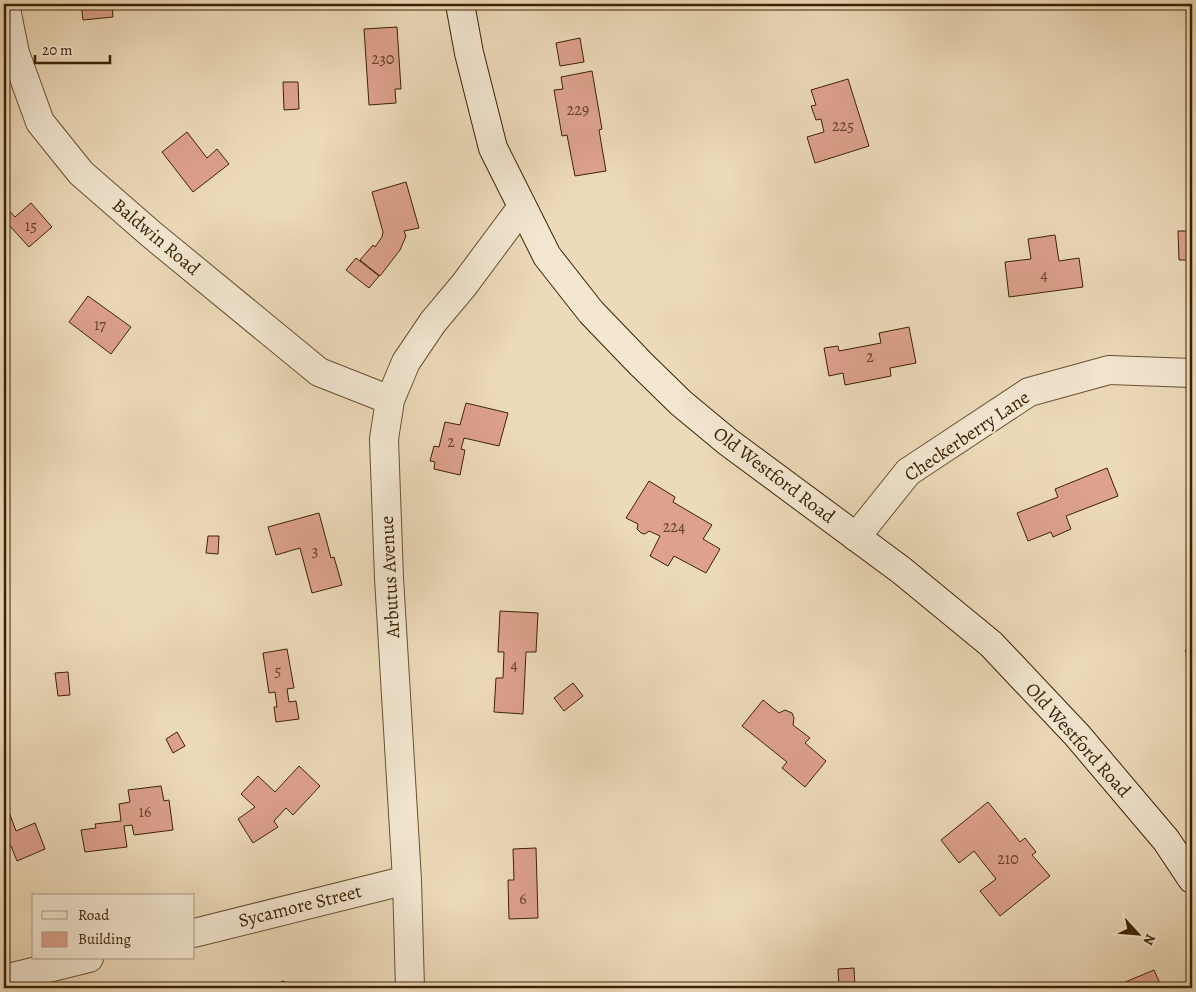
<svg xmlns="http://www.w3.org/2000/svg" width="1196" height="992" viewBox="0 0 1196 992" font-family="Alegreya,serif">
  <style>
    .building { fill: #dda18d; stroke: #3c2303 }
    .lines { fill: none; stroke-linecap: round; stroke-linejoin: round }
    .street-casing { stroke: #685130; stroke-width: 30 }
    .secondary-casing { stroke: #3c2303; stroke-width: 30 }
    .street { stroke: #f3e7d2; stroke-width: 28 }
    .secondary { stroke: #f3e7d2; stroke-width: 28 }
    .labels { text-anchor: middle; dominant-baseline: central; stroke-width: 4; stroke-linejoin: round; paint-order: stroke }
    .number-label { font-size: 16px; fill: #644226 }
    .street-label { font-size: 19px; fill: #3c2303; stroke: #f3e7d2 }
  </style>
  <rect width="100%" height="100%" fill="#eddab9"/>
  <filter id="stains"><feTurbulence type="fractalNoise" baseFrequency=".004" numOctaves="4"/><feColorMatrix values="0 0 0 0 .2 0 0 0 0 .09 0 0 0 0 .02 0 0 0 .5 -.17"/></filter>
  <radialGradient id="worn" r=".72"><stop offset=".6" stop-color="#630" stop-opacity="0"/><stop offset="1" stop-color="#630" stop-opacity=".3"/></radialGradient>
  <path class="building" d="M 81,4 L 112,4 L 113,17 L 83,20 Z
    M 397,27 L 401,89 L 395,89 L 396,103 L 369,105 L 364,29 Z
    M 580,38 L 584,62 L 560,66 L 556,43 Z
    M 592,71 L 602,129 L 599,130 L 606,171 L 575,176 L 567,135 L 562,136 L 554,90 L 563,89 L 561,77 Z
    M 848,79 L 869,146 L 815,163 L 807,137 L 824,132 L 821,119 L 816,120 L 811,106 L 816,105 L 811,90 Z
    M 283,82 L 298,82 L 299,109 L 284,110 Z
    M 187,132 L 207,158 L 217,149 L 229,164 L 193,192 L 162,152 Z
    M 406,182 L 419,228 L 404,231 L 406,236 L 400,250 L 380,276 L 360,260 L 373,245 L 375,247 L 382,237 L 383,232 L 372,192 Z
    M 31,203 L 52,227 L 29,247 L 9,225 L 4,230 L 4,205 L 15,217 Z
    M 1178,231 L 1192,231 L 1192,260 L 1179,260 Z
    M 1055,235 L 1059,261 L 1079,258 L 1083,287 L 1009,297 L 1005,262 L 1031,259 L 1028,239 Z
    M 356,258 L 379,276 L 369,288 L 346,270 Z
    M 88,296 L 131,327 L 111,354 L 69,322 Z
    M 909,327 L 916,363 L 890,368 L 891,376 L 845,385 L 843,373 L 829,376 L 824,348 L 838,346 L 839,351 L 881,343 L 879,333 Z
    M 466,403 L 508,413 L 499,446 L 464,438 L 461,449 L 465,450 L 460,475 L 434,469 L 435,462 L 430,461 L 434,446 L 439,447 L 445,422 L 460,425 Z
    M 1107,468 L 1118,496 L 1066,516 L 1071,529 L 1053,537 L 1051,532 L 1028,541 L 1017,513 L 1058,497 L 1055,489 Z
    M 649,481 L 675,497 L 673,502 L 712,525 L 703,539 L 720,549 L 706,573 L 674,556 L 668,566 L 650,556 L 660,536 L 649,531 L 645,534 L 641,533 L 637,529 L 638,524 L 626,518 Z
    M 319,513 L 331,558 L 334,557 L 342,585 L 312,593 L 300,548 L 276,555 L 268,527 Z
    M 208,536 L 219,536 L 218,554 L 206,553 Z
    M 500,611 L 538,613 L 536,652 L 526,652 L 523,714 L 494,712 L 496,678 L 503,678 L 504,652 L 498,652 Z
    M 1192,643 L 1192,657 L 1185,651 Z
    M 287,649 L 294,688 L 287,689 L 289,702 L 296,701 L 299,719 L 276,722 L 274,707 L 277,707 L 275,692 L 269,693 L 263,653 Z
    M 68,672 L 70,695 L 58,696 L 55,673 Z
    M 573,683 L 583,696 L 564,711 L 554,698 Z
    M 763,700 L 779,713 L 785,710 L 792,713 L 794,718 L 793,725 L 810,738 L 805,743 L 826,761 L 805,787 L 782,768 L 787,762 L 742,726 Z
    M 177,732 L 185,746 L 173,753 L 166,739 Z
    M 299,766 L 320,786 L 293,815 L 286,808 L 274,821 L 278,827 L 253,843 L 238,819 L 255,807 L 241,794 L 258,776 L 275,792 Z
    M 161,786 L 164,801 L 169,800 L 173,830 L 134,835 L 132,825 L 124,826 L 127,847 L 85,852 L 81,830 L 96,828 L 95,824 L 121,821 L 119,804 L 130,802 L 128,790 Z
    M 988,802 L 1020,842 L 1025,838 L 1036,852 L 1032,855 L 1050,876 L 1000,916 L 980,891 L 996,879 L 974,851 L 959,863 L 941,840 Z
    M 9,812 L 16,831 L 35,823 L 45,849 L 17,861 L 11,846 L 4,849 L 4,814 Z
    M 536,848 L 538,918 L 509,919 L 508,880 L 514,880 L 513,849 Z
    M 854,968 L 855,988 L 839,988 L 838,969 Z
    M 1154,970 L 1162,988 L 1111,988 Z
    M 282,981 L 305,988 L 280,988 Z"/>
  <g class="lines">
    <defs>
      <path id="street" d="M 5,4 L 15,53 L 40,122 L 81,173 L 151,234 L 319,372 L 390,400
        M 856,537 L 908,472 L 1029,392 L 1109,370 L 1192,373
        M 194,933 L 407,880
        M 4,979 L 89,958
        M 410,988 L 407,880 L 389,578 L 384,439 L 390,400 L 406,362 L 433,322 L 464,285 L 522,207"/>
      <path id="secondary" d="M 460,4 L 469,53 L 493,148 L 547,256 L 591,312 L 640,363 L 681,403 L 728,442 L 901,570 L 991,644 L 1077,735 L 1166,840 L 1192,879"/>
    </defs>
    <use href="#street" class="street-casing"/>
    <use href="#secondary" class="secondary-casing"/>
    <use href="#street" class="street"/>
    <use href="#secondary" class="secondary"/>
  </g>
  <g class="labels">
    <g class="number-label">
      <text x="383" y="59">230</text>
      <text x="578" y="110">229</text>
      <text x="843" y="126">225</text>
      <text x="31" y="226">15</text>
      <text x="1044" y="275">4</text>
      <text x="100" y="325">17</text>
      <text x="870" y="357">2</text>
      <text x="451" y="442">2</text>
      <text x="674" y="527">224</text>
      <text x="315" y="551">3</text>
      <text x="514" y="665">4</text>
      <text x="278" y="671">5</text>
      <text x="145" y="812">16</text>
      <text x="1008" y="859">210</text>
      <text x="523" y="899">6</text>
    </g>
    <g class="street-label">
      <text transform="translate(156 237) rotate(40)">Baldwin Road</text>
      <text transform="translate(967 436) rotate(-34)">Checkerberry Lane</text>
      <text transform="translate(774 475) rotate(37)">Old Westford Road</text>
      <text transform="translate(390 577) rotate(-93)">Arbutus Avenue</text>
      <text transform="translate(1078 740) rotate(48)">Old Westford Road</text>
      <text transform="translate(300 906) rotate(-14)">Sycamore Street</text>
    </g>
  </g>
  <rect width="1196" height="992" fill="none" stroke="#eddab9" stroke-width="20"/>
  <rect x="5" y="5" width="1186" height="982" fill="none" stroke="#3c2303" stroke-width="2.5"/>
  <rect x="10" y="10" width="1176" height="972" fill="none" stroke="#3c2303"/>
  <rect x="32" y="894" width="162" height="65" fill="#f3e7d2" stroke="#aa997f"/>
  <rect x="42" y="911" width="25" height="8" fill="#f3e7d2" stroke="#aa997f"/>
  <text x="78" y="920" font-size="15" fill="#3c2303">Road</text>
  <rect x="42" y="932" width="25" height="15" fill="#dda18d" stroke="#aa997f"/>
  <text x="78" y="944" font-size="15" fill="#3c2303">Building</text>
  <g transform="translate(1138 934) rotate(116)" stroke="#f3e7d2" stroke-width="4" paint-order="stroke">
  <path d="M0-4L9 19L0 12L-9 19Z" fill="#3c2303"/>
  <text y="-8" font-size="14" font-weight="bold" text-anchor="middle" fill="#3c2303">N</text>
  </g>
  <path d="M35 55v8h75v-8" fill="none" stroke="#3c2303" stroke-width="2.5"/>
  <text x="42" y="55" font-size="15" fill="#3c2303" stroke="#f3e7d2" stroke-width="4" paint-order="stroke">20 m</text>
  <rect width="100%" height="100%" filter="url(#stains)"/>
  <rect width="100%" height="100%" fill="url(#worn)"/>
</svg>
